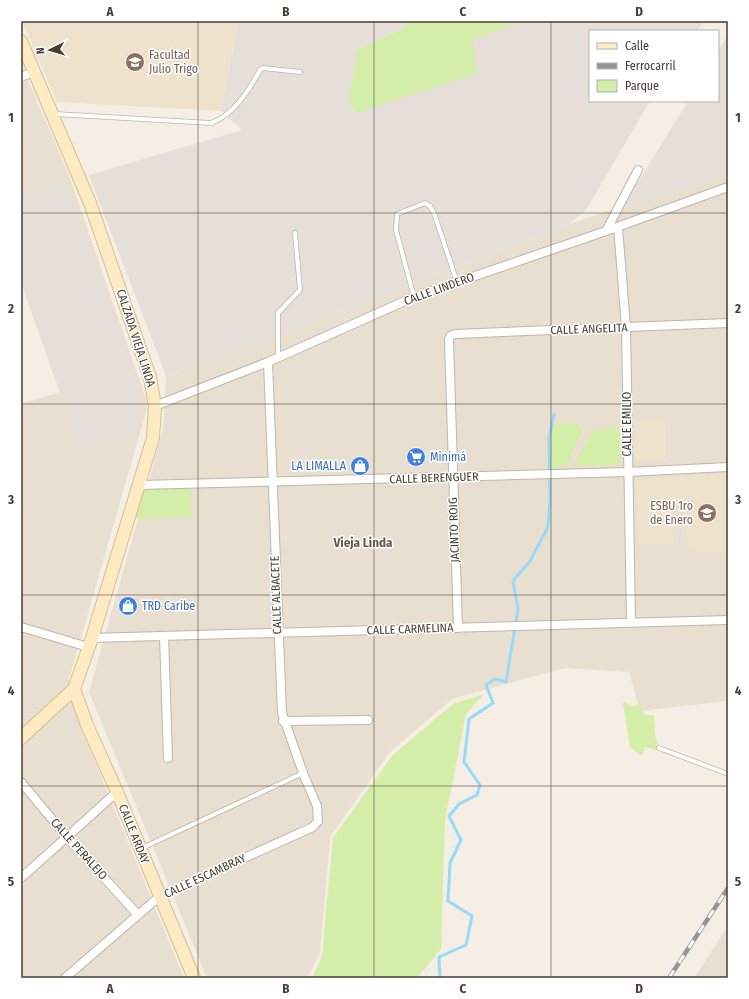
<svg xmlns="http://www.w3.org/2000/svg" width="749" height="999" viewBox="0 0 749 999" font-family="'Fira Sans Condensed',sans-serif">
  <style>
    .residential { fill: #e8dfd1 }
    .industrial { fill: #e6dfd9 }
    .education { fill: #efe2cc }
    .green { fill: #d4eda8 }
    .lines { fill: none; stroke-linecap: round; stroke-linejoin: round }
    .stream { stroke: #99d9f8; stroke-width: 3 }
    .lane-casing { stroke: #c0b5a6; stroke-width: 5.5 }
    .street-casing { stroke: #c0b5a6; stroke-width: 10 }
    .secondary-casing { stroke: #d8bf8f; stroke-width: 14 }
    .lane { stroke: #fff; stroke-width: 4 }
    .street { stroke: #fff; stroke-width: 8 }
    .secondary { stroke: #ffebc3; stroke-width: 12 }
    .rail-casing { stroke: #959595; stroke-width: 4.5 }
    .rail { stroke: #fff; stroke-width: 3; stroke-dasharray: 9; stroke-linecap: butt }
    .grid { fill: none; stroke: #473d33; stroke-width: 1; stroke-opacity: 0.55 }
    .labels { text-anchor: middle; dominant-baseline: central; stroke-width: 3; stroke-linejoin: round; paint-order: stroke }
    .education-label { font-size: 12px; fill: #785e54; stroke: #fff; text-anchor: start }
    .street-label { font-size: 12px; fill: #473d33; stroke: #fff }
    .shop-label { font-size: 12px; fill: #366cbe; stroke: #fff; text-anchor: start }
    .neighbourhood-label { font-size: 13px; font-weight: bold; fill: #6b5a49; stroke: #fff }
    .neatline { fill: none; stroke: #473d33; stroke-width: 1.5 }
    .grid-label { font-size: 13px; text-anchor: middle; font-weight: bold; fill: #473d33 }
  </style>
  <rect width="100%" height="100%" fill="#f4eee4"/>
  <path class="residential" d="M 21,64 L 69,175 L 148,405 L 69,679 L 79,723 L 184,978 L 21,978 L 21,404 L 60,392 L 21,282 Z
    M 728,171 L 728,701 L 640,711 L 629,672 L 564,668 L 452,699 L 390,752 L 330,837 L 320,953 L 307,978 L 207,978 L 89,692 L 163,430 L 166,376 L 569,224 Z
    M 728,926 L 728,978 L 694,978 Z"/>
  <path class="industrial" d="M 238,21 L 405,21 L 404,28 L 358,49 L 471,40 L 521,21 L 704,21 L 697,31 L 590,31 L 590,101 L 650,101 L 586,210 L 569,224 L 166,376 L 89,175 L 242,130 L 221,111 Z
    M 728,35 L 728,172 L 622,208 L 688,101 L 718,101 L 718,51 Z
    M 66,183 L 138,381 L 138,428 L 79,447 L 21,282 L 21,197 Z"/>
  <path class="education" d="M 22,21 L 238,21 L 221,111 L 57,102 Z
    M 665,420 L 666,462 L 636,462 L 635,422 Z
    M 728,473 L 728,553 L 688,550 L 685,500 L 672,501 L 673,544 L 639,545 L 636,479 Z"/>
  <path class="green" d="M 405,21 L 521,21 L 472,40 L 477,74 L 355,113 L 349,98 L 358,49 L 404,28 Z
    M 575,423 L 580,426 L 582,431 L 566,467 L 551,468 C 550,456 546,434 556,424 Z
    M 618,426 L 621,458 L 617,465 L 573,466 L 592,431 Z
    M 191,488 L 192,517 L 134,519 L 141,490 Z
    M 484,694 L 466,714 L 445,820 L 441,949 L 417,978 L 312,978 L 322,956 L 333,838 L 392,756 L 453,704 Z
    M 625,702 L 632,707 L 640,704 L 644,715 L 654,715 L 655,734 L 658,747 L 656,750 L 645,747 L 642,756 L 630,747 L 623,703 Z"/>
  <g class="lines">
    <path class="stream" d="M 440,978 L 439,957 L 466,945 L 472,916 L 448,901 L 450,863 L 461,840 L 449,816 L 459,804 L 477,795 L 480,785 L 464,762 L 469,719 L 493,703 L 486,685 L 495,679 L 506,682 L 518,609 L 513,581 L 530,561 L 548,527 L 550,500 L 549,439 L 554,414"/>
    <defs>
      <path id="lane" d="M 55,114 L 211,123 C 234,115 249,90 260,70 L 263,68 L 300,72
        M 414,297 L 396,230 L 397,214 L 425,203 L 430,206 L 434,213 L 457,282
        M 278,357 L 278,313 L 300,290 L 295,233
        M 659,748 L 728,774
        M 142,848 L 303,773"/>
      <path id="street" d="M 21,77 L 35,71
        M 618,227 L 626,327 L 631,622
        M 606,231 L 638,170
        M 155,406 L 268,362 L 414,297 L 606,231 L 728,187
        M 140,485 L 628,472 L 728,467
        M 21,627 L 88,647
        M 458,628 L 449,340 L 450,336 L 455,334 L 728,323
        M 164,636 L 168,758
        M 92,638 L 728,620
        M 283,721 L 368,720
        M 21,782 L 66,836 L 138,915
        M 21,878 L 117,792
        M 65,978 L 160,896 L 313,827 L 318,821 L 317,806 L 303,773 L 282,713 L 268,362"/>
      <path id="secondary" d="M 21,41 L 90,203 L 150,377 L 155,406 L 153,438 L 92,638 L 74,689 L 21,738
        M 74,689 L 87,725 L 117,792 L 194,978"/>
    </defs>
    <use href="#lane" class="lane-casing"/>
    <use href="#street" class="street-casing"/>
    <use href="#secondary" class="secondary-casing"/>
    <use href="#lane" class="lane"/>
    <use href="#street" class="street"/>
    <use href="#secondary" class="secondary"/>
    <defs>
      <path id="rail" d="M 669,978 L 728,888"/>
    </defs>
    <use href="#rail" class="rail-casing"/>
    <use href="#rail" class="rail"/>
  </g>
  <path class="grid" d="M 198,21 L 198,978M 374,21 L 374,978M 551,21 L 551,978M 21,213 L 728,213M 21,404 L 728,404M 21,595 L 728,595M 21,786 L 728,786"/>
  <defs>
    <symbol id="university-disc" viewBox="-11 -11 22 22"><circle r="9.5" fill="#8d6e63" stroke="#fff"/><path d="M0-5L7-2L0 1L-7-2ZM-4 1L0 2.5L4 1V4Q0 6-4 4Z" fill="#fff"/></symbol>
    <symbol id="supermarket-disc" viewBox="-11 -11 22 22"><circle r="9.5" fill="#3f7fe0" stroke="#fff"/><path d="M-6-5.5h2.5l.6 2H6L4.5 2H-2.5L-4.4-4H-6ZM-1.5 3.2a1.3 1.3 0 1 0 .1 0ZM3 3.2a1.3 1.3 0 1 0 .1 0Z" fill="#fff"/></symbol>
    <symbol id="shop-disc" viewBox="-11 -11 22 22"><circle r="9.5" fill="#3f7fe0" stroke="#fff"/><path d="M-5-2.5h2.3a2.7 3.5 0 0 1 5.4 0H5L5.5 6h-11ZM-1.5-2.5h3a1.5 2.3 0 0 0-3 0Z" fill="#fff"/></symbol>
    <symbol id="school-disc" viewBox="-11 -11 22 22"><circle r="9.5" fill="#8d6e63" stroke="#fff"/><path d="M0-5L7-2L0 1L-7-2ZM-4 1L0 2.5L4 1V4Q0 6-4 4Z" fill="#fff"/></symbol>
  </defs>
  <g fill-rule="evenodd">
    <use href="#university-disc" x="124" y="51" width="22" height="22"/>
    <use href="#supermarket-disc" x="405" y="446" width="22" height="22"/>
    <use href="#shop-disc" x="349" y="455" width="22" height="22"/>
    <use href="#school-disc" x="696" y="502" width="22" height="22"/>
    <use href="#shop-disc" x="117" y="595" width="22" height="22"/>
  </g>
  <g class="labels">
    <g class="education-label">
      <text x="149" y="55">Facultad<tspan x="149" dy="14">Julio Trigo</tspan></text>
      <text x="693" y="506" text-anchor="end">ESBU 1ro<tspan x="693" dy="14">de Enero</tspan></text>
    </g>
    <g class="street-label">
      <text transform="translate(439 289) rotate(-20)">CALLE LINDERO</text>
      <text transform="translate(589 329) rotate(-2)">CALLE ANGELITA</text>
      <text transform="translate(136 338) rotate(72)">CALZADA VIEJA LINDA</text>
      <text transform="translate(627 424) rotate(-90)">CALLE EMILIO</text>
      <text transform="translate(434 478) rotate(-2)">CALLE BERENGUER</text>
      <text transform="translate(454 530) rotate(-92)">JACINTO ROIG</text>
      <text transform="translate(276 595) rotate(-92)">CALLE ALBACETE</text>
      <text transform="translate(410 629) rotate(-2)">CALLE CARMELINA</text>
      <text transform="translate(134 834) rotate(68)">CALLE ARDAY</text>
      <text transform="translate(79 849) rotate(48)">CALLE PERALEJO</text>
      <text transform="translate(205 876) rotate(-25)">CALLE ESCAMBRAY</text>
    </g>
    <g class="shop-label">
      <text x="430" y="457">Minimá</text>
      <text x="346" y="466" text-anchor="end">LA LIMALLA</text>
      <text x="142" y="606">TRD Caribe</text>
    </g>
    <g class="neighbourhood-label">
      <text x="363" y="542">Vieja Linda</text>
    </g>
  </g>
  <rect width="749" height="999" fill="none" stroke="#ffffff" stroke-width="44"/>
  <rect x="589" y="30" width="130" height="72" fill="#ffffff" stroke="#b5b1ad"/>
  <rect x="597" y="43" width="20" height="6" fill="#ffebc3" stroke="#b5b1ad"/>
  <text x="625" y="50" font-size="12" fill="#473d33">Calle</text>
  <rect x="597" y="63" width="20" height="6" fill="#959595" stroke="#b5b1ad"/>
  <text x="625" y="70" font-size="12" fill="#473d33">Ferrocarril</text>
  <rect x="597" y="80" width="20" height="12" fill="#d4eda8" stroke="#b5b1ad"/>
  <text x="625" y="90" font-size="12" fill="#473d33">Parque</text>
  <g transform="translate(50 50) rotate(265)" stroke="#ffffff" stroke-width="3" paint-order="stroke">
  <path d="M0-3L7 15L0 10L-7 15Z" fill="#473d33"/>
  <text y="-6" font-size="11" font-weight="bold" text-anchor="middle" fill="#473d33">N</text>
  </g>
  <rect x="22" y="22" width="705" height="955" class="neatline"/>
  <g class="grid-label">
    <text x="110" y="16">A</text>
    <text x="286" y="16">B</text>
    <text x="463" y="16">C</text>
    <text x="639" y="16">D</text>
    <text x="11" y="122">1</text>
    <text x="738" y="122">1</text>
    <text x="11" y="313">2</text>
    <text x="738" y="313">2</text>
    <text x="11" y="504">3</text>
    <text x="738" y="504">3</text>
    <text x="11" y="695">4</text>
    <text x="738" y="695">4</text>
    <text x="11" y="886">5</text>
    <text x="738" y="886">5</text>
    <text x="110" y="993">A</text>
    <text x="286" y="993">B</text>
    <text x="463" y="993">C</text>
    <text x="639" y="993">D</text>
  </g>
</svg>
